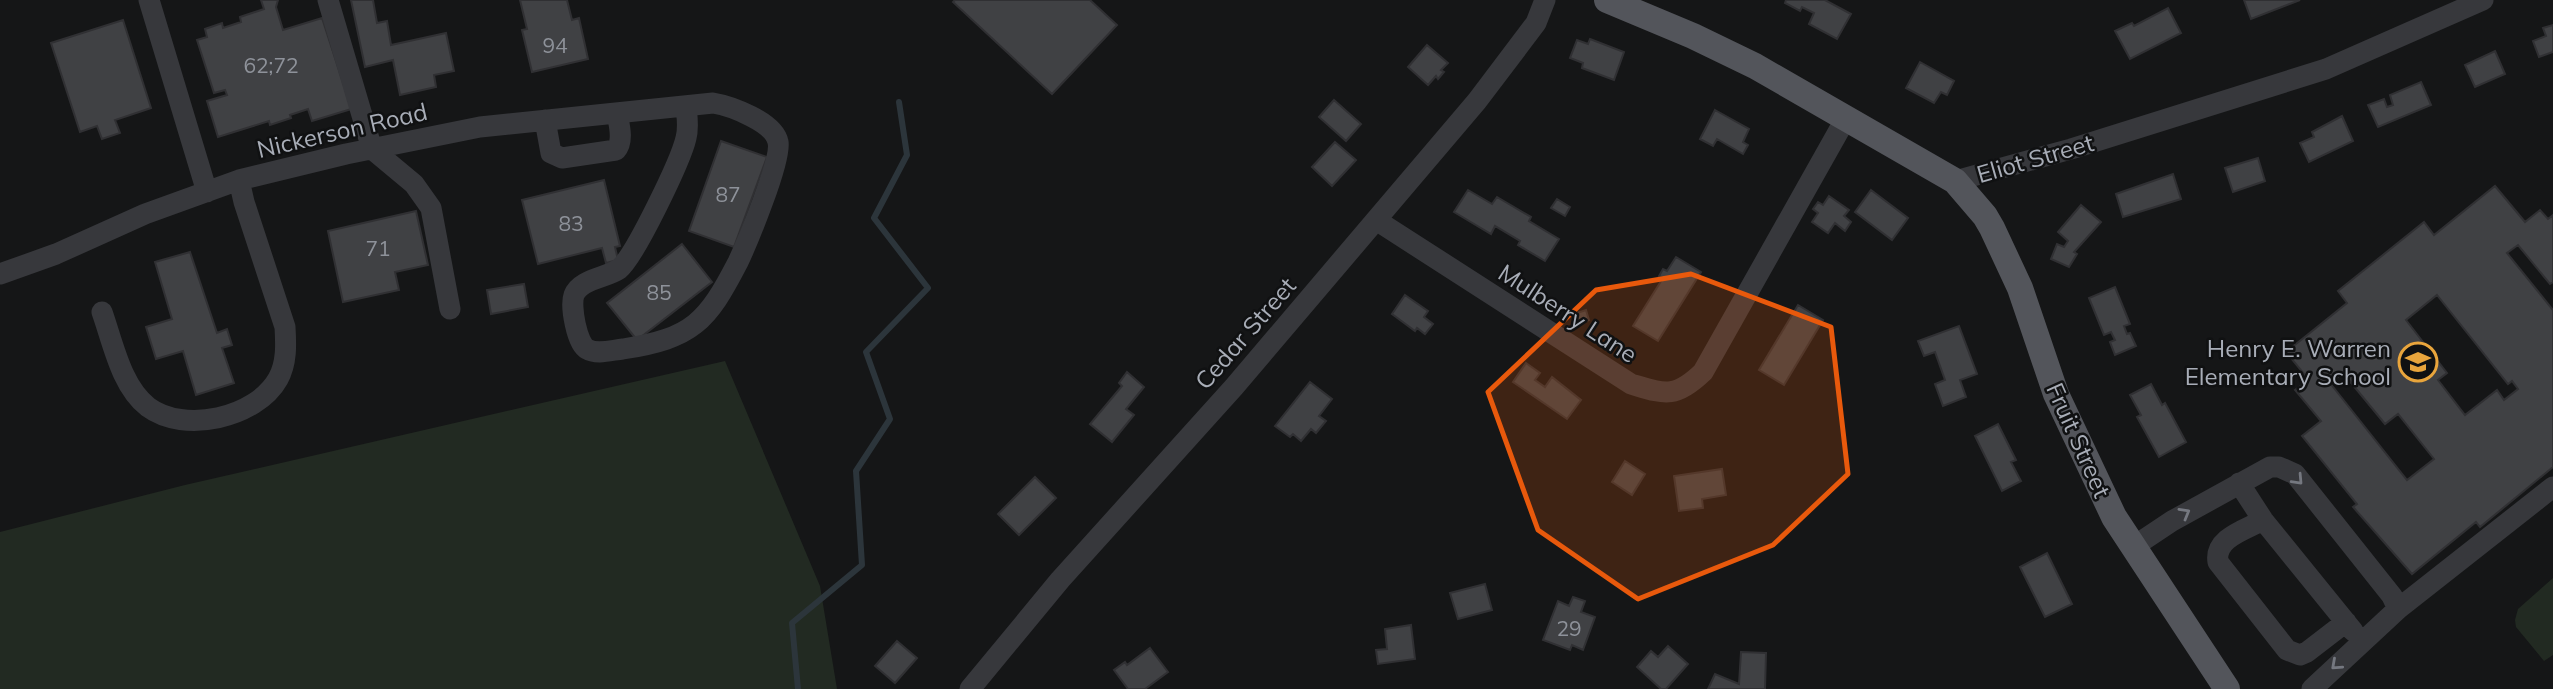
<svg xmlns="http://www.w3.org/2000/svg" width="2553" height="689" viewBox="0 0 2553 689" font-family="Mulish,sans-serif">
  <style>
    .green { fill: #222a22 }
    .lines { fill: none; stroke-linecap: round; stroke-linejoin: round }
    .stream { stroke: #2c353b; stroke-width: 6 }
    .building { fill: #404144; stroke: #303033; stroke-width: 2; fill-rule: evenodd }
    .minor { stroke: #37383c; stroke-width: 21 }
    .major { stroke: #53555b; stroke-width: 26 }
    .oneway { stroke: #757880 }
    .marked { fill: #e8590c; fill-opacity: 0.2; stroke: #e8590c; stroke-width: 5; stroke-linejoin: round }
    .labels { text-anchor: middle; dominant-baseline: central; stroke-width: 5; stroke-linejoin: round; paint-order: stroke }
    .number-label { font-size: 21px; fill: #8e929a }
    .street-label { font-size: 24px; fill: #a8adb7; stroke: #101112 }
    .poi-label { font-size: 24px; fill: #a8adb7; stroke: #101112; text-anchor: end }
  </style>
  <rect width="100%" height="100%" fill="#151617"/>
  <path class="green" d="M 725,361 L 820,586 L 837,689 L 0,689 L 0,532 L 185,485 Z
    M 2553,578 L 2553,655 L 2544,661 L 2516,627 L 2515,620 L 2518,609 Z"/>
  <g class="lines">
    <path class="stream" d="M 798,689 L 792,623 L 862,565 L 856,471 L 890,419 L 866,352 L 928,288 L 874,218 L 907,155 L 899,102"/>
  </g>
  <path class="building" d="M 261,0 L 278,0 L 276,7 L 283,30 L 322,18 L 348,98 L 358,107 L 312,121 L 308,109 L 290,115 L 291,118 L 270,125 L 269,121 L 218,137 L 207,101 L 227,95 L 225,90 L 214,93 L 197,40 L 207,37 L 205,29 L 222,23 L 223,28 L 241,22 L 240,17 L 264,9 Z
    M 351,0 L 373,0 L 377,23 L 387,21 L 391,45 L 446,33 L 454,71 L 434,75 L 436,87 L 400,95 L 393,60 L 365,67 Z
    M 520,0 L 567,0 L 572,20 L 579,18 L 588,59 L 532,72 L 522,30 L 527,29 Z
    M 955,0 L 1090,0 L 1117,25 L 1052,94 L 953,2 Z
    M 1786,0 L 1825,0 L 1851,14 L 1837,39 L 1809,24 L 1814,13 L 1802,7 L 1800,11 L 1785,3 Z
    M 2244,0 L 2300,0 L 2251,19 Z
    M 2168,8 L 2181,33 L 2130,59 L 2115,31 L 2132,23 L 2134,26 Z
    M 123,20 L 151,108 L 115,120 L 120,133 L 102,139 L 97,126 L 80,132 L 51,43 Z
    M 2553,25 L 2553,52 L 2539,57 L 2533,41 L 2546,36 L 2543,28 Z
    M 1590,39 L 1624,52 L 1614,80 L 1582,68 L 1583,63 L 1570,58 L 1577,40 L 1588,44 Z
    M 1427,45 L 1448,63 L 1441,70 L 1444,72 L 1438,79 L 1436,76 L 1428,85 L 1408,67 Z
    M 2495,51 L 2505,74 L 2475,87 L 2465,65 Z
    M 1920,62 L 1954,81 L 1947,95 L 1941,92 L 1934,103 L 1906,88 Z
    M 2421,82 L 2431,105 L 2378,127 L 2368,105 L 2384,99 L 2387,107 L 2393,105 L 2390,95 Z
    M 1334,100 L 1361,124 L 1346,141 L 1319,117 Z
    M 1715,110 L 1749,129 L 1743,142 L 1748,145 L 1743,154 L 1717,139 L 1713,146 L 1700,139 Z
    M 2342,116 L 2353,141 L 2309,162 L 2300,143 L 2314,137 L 2312,132 Z
    M 721,141 L 767,157 L 734,247 L 689,231 Z
    M 1335,142 L 1356,160 L 1332,186 L 1312,167 Z
    M 2258,158 L 2265,181 L 2233,192 L 2225,168 Z
    M 2173,174 L 2181,199 L 2123,217 L 2116,194 Z
    M 604,180 L 620,246 L 615,247 L 618,260 L 606,263 L 602,248 L 538,264 L 522,200 Z
    M 2495,186 L 2525,222 L 2540,210 L 2548,219 L 2553,215 L 2553,282 L 2550,284 L 2518,245 L 2507,253 L 2553,310 L 2553,467 L 2480,527 L 2476,522 L 2412,574 L 2353,507 L 2357,504 L 2302,436 L 2321,421 L 2295,390 L 2309,380 L 2286,352 L 2347,303 L 2338,291 L 2424,222 L 2434,235 ZM 2437,295 L 2508,384 L 2512,381 L 2518,389 L 2504,400 L 2497,390 L 2465,415 L 2438,380 L 2447,373 L 2406,320 ZM 2343,373 L 2385,424 L 2398,414 L 2434,459 L 2407,480 L 2330,383 Z
    M 1468,190 L 1492,204 L 1497,197 L 1531,217 L 1529,221 L 1559,239 L 1545,261 L 1518,245 L 1520,241 L 1495,226 L 1491,234 L 1454,212 Z
    M 1871,190 L 1908,218 L 1892,240 L 1855,212 Z
    M 1829,196 L 1849,210 L 1844,216 L 1851,222 L 1845,231 L 1835,223 L 1828,233 L 1812,222 L 1818,213 L 1813,209 L 1818,202 L 1823,205 Z
    M 1557,199 L 1570,207 L 1565,216 L 1551,208 Z
    M 2081,205 L 2101,222 L 2074,252 L 2077,254 L 2069,267 L 2051,259 L 2057,244 L 2064,247 L 2068,241 L 2058,232 Z
    M 416,211 L 428,265 L 395,272 L 399,290 L 343,302 L 328,231 Z
    M 682,244 L 712,282 L 637,340 L 607,303 Z
    M 190,252 L 217,333 L 227,329 L 232,345 L 222,348 L 234,383 L 196,395 L 183,351 L 156,359 L 146,327 L 172,319 L 155,262 Z
    M 1676,257 L 1701,272 L 1658,341 L 1633,326 L 1663,278 L 1659,276 L 1663,269 L 1667,271 Z
    M 524,284 L 528,307 L 491,314 L 487,290 Z
    M 2115,287 L 2130,324 L 2124,326 L 2127,334 L 2130,333 L 2136,346 L 2115,355 L 2110,342 L 2115,340 L 2111,332 L 2104,335 L 2089,298 Z
    M 1405,295 L 1428,311 L 1424,317 L 1433,324 L 1425,334 L 1417,328 L 1415,331 L 1392,314 Z
    M 1798,305 L 1823,320 L 1784,385 L 1759,370 Z
    M 1586,310 L 1589,320 L 1577,324 L 1574,314 Z
    M 1959,326 L 1977,374 L 1960,380 L 1966,397 L 1943,406 L 1935,384 L 1945,380 L 1935,352 L 1924,356 L 1918,341 Z
    M 1526,363 L 1540,373 L 1535,380 L 1545,387 L 1552,377 L 1581,400 L 1567,419 L 1513,382 Z
    M 1127,372 L 1144,387 L 1126,409 L 1134,415 L 1112,442 L 1090,424 L 1122,386 L 1119,383 Z
    M 1310,382 L 1332,399 L 1319,416 L 1326,421 L 1316,433 L 1311,429 L 1301,441 L 1293,434 L 1290,437 L 1275,426 Z
    M 2151,384 L 2162,405 L 2165,403 L 2186,442 L 2159,457 L 2137,417 L 2141,415 L 2130,395 Z
    M 1998,424 L 2016,460 L 2011,462 L 2021,481 L 2002,491 L 1975,436 Z
    M 1625,461 L 1645,474 L 1632,495 L 1612,482 Z
    M 1722,469 L 1726,495 L 1702,499 L 1703,508 L 1679,511 L 1674,476 Z
    M 1035,477 L 1056,498 L 1019,535 L 998,514 Z
    M 2047,553 L 2072,604 L 2045,617 L 2020,567 Z
    M 1485,584 L 1492,610 L 1458,619 L 1450,593 Z
    M 1573,597 L 1585,601 L 1581,612 L 1595,617 L 1583,650 L 1572,645 L 1570,650 L 1543,640 L 1558,601 L 1569,606 Z
    M 1411,625 L 1415,659 L 1378,664 L 1376,650 L 1387,649 L 1385,629 Z
    M 897,641 L 917,658 L 895,683 L 875,666 Z
    M 1668,646 L 1688,664 L 1666,689 L 1661,689 L 1637,667 L 1651,651 L 1658,657 Z
    M 1150,648 L 1168,672 L 1145,689 L 1128,689 L 1114,670 L 1125,662 L 1127,665 Z
    M 1741,652 L 1766,653 L 1765,689 L 1708,689 L 1715,674 L 1739,684 Z"/>
  <g class="lines">
    <path class="minor" d="M 149,0 L 207,192
      M 328,0 L 372,149 L 414,184 L 431,208 L 450,309
      M 545,120 L 551,153 L 562,158 L 616,150 C 624,141 619,124 617,113
      M 1955,181 L 2071,149 L 2326,69 L 2483,0
      M 1376,220 L 1631,384 C 1665,394 1675,399 1703,372 L 1846,118
      M 0,274 L 56,254 L 145,214 L 239,180 L 346,154 L 480,127 L 713,103 C 731,106 774,122 778,142 C 782,159 747,243 738,262 C 707,322 693,338 623,349 C 612,350 597,355 587,349 C 577,344 570,306 574,295 C 580,279 606,278 619,269 C 635,256 681,160 686,138 C 689,127 687,117 686,106
      M 102,312 C 113,343 121,386 148,407 C 184,434 256,418 278,379 C 287,363 286,344 285,327 L 244,202 L 239,180
      M 2239,483 L 2263,520 L 2353,631
      M 2263,520 C 2245,530 2214,538 2218,562 L 2287,650 L 2300,655 L 2307,652 L 2346,622
      M 2133,547 L 2172,521 L 2270,467 L 2279,467 L 2295,474 L 2392,596 L 2398,609 L 2312,689
      M 2398,609 L 2553,487
      M 970,689 L 1060,580 L 1234,387 L 1477,101 L 1536,23 L 1545,0"/>
    <path class="major" d="M 1607,0 L 1693,36 L 1755,66 L 1955,181 L 1985,216 L 1992,228 L 2020,288 L 2056,394 L 2114,517 L 2227,689"/>
  </g>
  <defs><path id="oneway-chevron" d="M-2-3.5L2.5 0L-2 3.5" fill="none" stroke-width="1.6" stroke-linecap="round" stroke-linejoin="round" transform="scale(1.75)"/></defs>
  <g class="oneway">
    <use href="#oneway-chevron" transform="translate(2298 480) rotate(47)"/>
    <use href="#oneway-chevron" transform="translate(2185 513) rotate(-30)"/>
    <use href="#oneway-chevron" transform="translate(2336 665) rotate(138)"/>
  </g>
  <path class="marked" d="M 1691,274 L 1831,327 L 1848,474 L 1773,545 L 1638,599 L 1538,530 L 1488,392 L 1596,290 Z"/>
  <defs>
    <symbol id="school-ring" viewBox="-11 -11 22 22"><circle r="9.5" fill="#101112" stroke="#e9a53c" stroke-width="1.5"/><path d="M0-5L7-2L0 1L-7-2ZM-4 1L0 2.5L4 1V4Q0 6-4 4Z" fill="#e9a53c"/></symbol>
  </defs>
  <g fill-rule="evenodd">
    <use href="#school-ring" x="2396" y="340" width="44" height="44"/>
  </g>
  <g class="labels">
    <g class="number-label">
      <text x="555" y="45">94</text>
      <text x="271" y="65">62;72</text>
      <text x="728" y="194">87</text>
      <text x="571" y="223">83</text>
      <text x="378" y="248">71</text>
      <text x="659" y="292">85</text>
      <text x="1569" y="628">29</text>
    </g>
    <g class="street-label">
      <text transform="translate(342 130) rotate(-13)">Nickerson Road</text>
      <text transform="translate(2035 158) rotate(-16)">Eliot Street</text>
      <text transform="translate(1568 313) rotate(33)">Mulberry Lane</text>
      <text transform="translate(1245 333) rotate(-49)">Cedar Street</text>
      <text transform="translate(2079 440) rotate(66)">Fruit Street</text>
    </g>
    <g class="poi-label">
      <text x="2391" y="348">Henry E. Warren<tspan x="2391" dy="28">Elementary School</tspan></text>
    </g>
  </g>
</svg>
